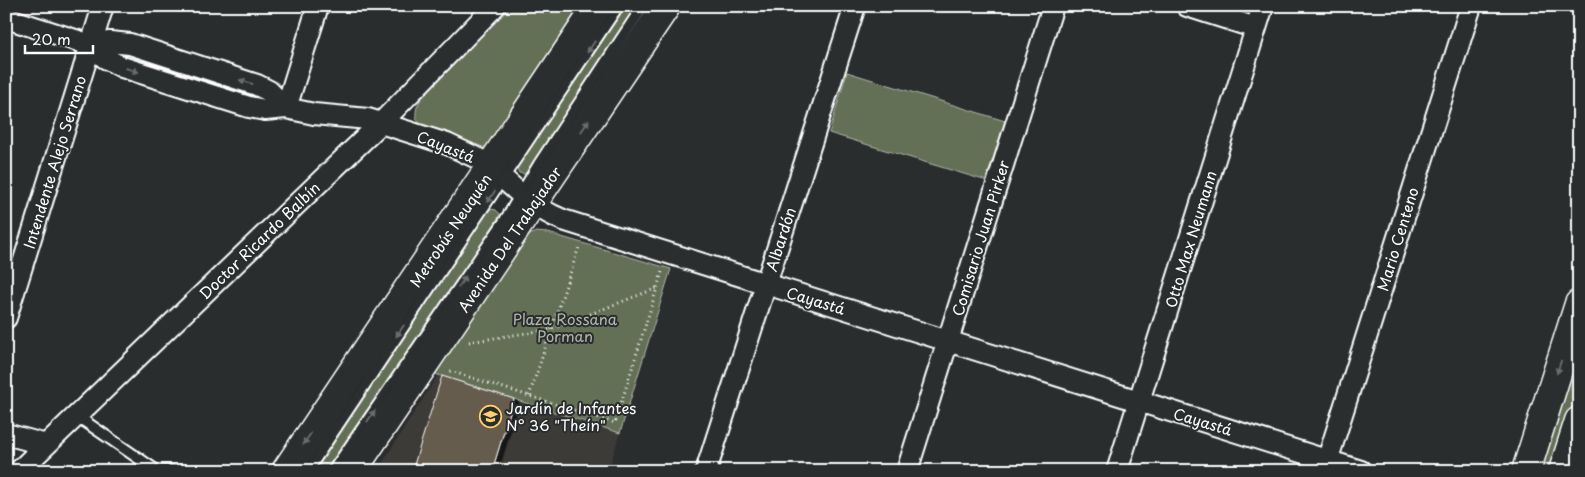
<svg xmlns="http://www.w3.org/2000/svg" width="1585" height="477" viewBox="0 0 1585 477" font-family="'Playpen Sans',sans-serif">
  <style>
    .built { fill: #3c3b37 }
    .green { fill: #646f56; stroke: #b2b7aa }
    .building { fill: #665b4d; stroke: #fff; filter: url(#shadow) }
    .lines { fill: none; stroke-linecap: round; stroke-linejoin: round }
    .service-casing { stroke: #fff; stroke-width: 14 }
    .minor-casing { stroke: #fff; stroke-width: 24 }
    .secondary-casing { stroke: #fff; stroke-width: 31 }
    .primary-casing { stroke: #fff; stroke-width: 31 }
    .path { stroke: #fff; stroke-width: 3; stroke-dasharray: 1 4; stroke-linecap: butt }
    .service { stroke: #2a2d2e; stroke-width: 10 }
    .minor { stroke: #2a2d2e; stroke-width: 20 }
    .secondary { stroke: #2a2d2e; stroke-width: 28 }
    .primary { stroke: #2a2d2e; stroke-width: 28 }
    .oneway { fill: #6a6c6d }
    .labels { text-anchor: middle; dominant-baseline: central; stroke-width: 4; stroke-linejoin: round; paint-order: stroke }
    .street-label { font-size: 15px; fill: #fff; stroke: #2a2d2e }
    .park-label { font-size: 15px; fill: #b2b7aa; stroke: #2a2d2e }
    .poi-label { font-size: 15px; fill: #fff; stroke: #2a2d2e; text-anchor: start }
  </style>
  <defs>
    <filter id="shadow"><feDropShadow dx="5.5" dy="3" stdDeviation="0" flood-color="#0009"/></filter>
  </defs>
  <rect width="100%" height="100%" fill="#2a2d2e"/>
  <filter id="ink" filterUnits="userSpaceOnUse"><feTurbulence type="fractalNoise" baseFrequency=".02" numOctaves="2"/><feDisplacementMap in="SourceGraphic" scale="10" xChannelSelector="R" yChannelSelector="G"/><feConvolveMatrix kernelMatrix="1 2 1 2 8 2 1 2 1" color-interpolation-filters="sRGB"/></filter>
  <g filter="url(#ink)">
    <path class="built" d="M 438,375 L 620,433 L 608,471 L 377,471 Z"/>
    <path class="green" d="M 510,6 L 587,6 L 488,147 L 483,147 L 420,124 C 413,116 416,107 421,99 Z
      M 622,6 L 637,6 L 528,171 L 524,174 L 519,173 L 517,169 L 517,165 Z
      M 847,72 L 1005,121 L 987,181 L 829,133 Z
      M 491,209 L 496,210 L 500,214 L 494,226 L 326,471 L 313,471 L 487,212 Z
      M 536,232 L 548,233 L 671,269 L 620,433 L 432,373 L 523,238 Z
      M 1579,341 L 1579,387 L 1552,471 L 1537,471 Z"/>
    <path class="building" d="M 442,376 L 514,399 L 492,471 L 412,471 Z"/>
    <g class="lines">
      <defs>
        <path id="service" d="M 77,416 L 157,471
          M 161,471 L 172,471
          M 307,471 L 618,6
          M 333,471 L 504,222 L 539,164 L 643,6"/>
        <path id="minor" d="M 1187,6 L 1256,28
          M 6,18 L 91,45 L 110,42 L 130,44 L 257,85 L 269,91 L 286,108
          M 91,45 L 105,58 L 122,67 L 249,107 L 265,110 L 286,108 L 314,114 L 368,119 L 447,144 L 479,159 L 491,168 L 532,204 L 552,215 L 563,220 L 1361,471
          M 286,108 L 318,6
          M 6,318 L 103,6
          M 6,434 L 46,445
          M 19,471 L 382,122 L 495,6
          M 706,471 L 855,6
          M 907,471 L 1053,6
          M 1117,471 L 1263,6
          M 1324,471 L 1471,6"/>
        <path id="secondary" d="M 1526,471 L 1579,304
          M 1563,471 L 1579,421"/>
        <path id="primary" d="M 286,471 L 598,6
          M 352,471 L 666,6"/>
      </defs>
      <use href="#service" class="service-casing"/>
      <use href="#minor" class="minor-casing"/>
      <use href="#secondary" class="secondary-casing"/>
      <use href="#primary" class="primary-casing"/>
      <path class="path" d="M 469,342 L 552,329 L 657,288
        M 450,371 L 615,423 L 662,272
        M 529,396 L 579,247"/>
      <use href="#service" class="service"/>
      <use href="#minor" class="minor"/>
      <use href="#secondary" class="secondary"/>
      <use href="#primary" class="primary"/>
    </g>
    <defs><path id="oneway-solid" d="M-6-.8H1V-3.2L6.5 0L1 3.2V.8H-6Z" transform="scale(1.25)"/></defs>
    <g class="oneway">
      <use href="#oneway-solid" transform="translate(591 47) rotate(124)"/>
      <use href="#oneway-solid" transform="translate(132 70) rotate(18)"/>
      <use href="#oneway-solid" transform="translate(246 82) rotate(-162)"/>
      <use href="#oneway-solid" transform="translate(585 126) rotate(-56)"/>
      <use href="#oneway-solid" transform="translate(491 197) rotate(124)"/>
      <use href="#oneway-solid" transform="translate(462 282) rotate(-56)"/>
      <use href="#oneway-solid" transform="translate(400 331) rotate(124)"/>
      <use href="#oneway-solid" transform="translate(1559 367) rotate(108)"/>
      <use href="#oneway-solid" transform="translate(371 416) rotate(-56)"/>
      <use href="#oneway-solid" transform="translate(307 439) rotate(124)"/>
    </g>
  </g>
  <defs>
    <symbol id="school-ring" viewBox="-11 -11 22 22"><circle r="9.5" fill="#2a2d2e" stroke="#ffd166" stroke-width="1.5"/><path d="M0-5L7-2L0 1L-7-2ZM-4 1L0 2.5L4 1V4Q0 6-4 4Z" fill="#ffd166"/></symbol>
  </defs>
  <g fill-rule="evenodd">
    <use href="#school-ring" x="478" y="404" width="25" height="25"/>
  </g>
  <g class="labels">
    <g class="street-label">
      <text transform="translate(446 146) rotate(22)">Cayastá</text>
      <text transform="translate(54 162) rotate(-73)">Intendente Alejo Serrano</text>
      <text transform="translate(450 230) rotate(-56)">Metrobús Neuquén</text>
      <text transform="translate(980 238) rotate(-73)">Comisario Juan Pirker</text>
      <text transform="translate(509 239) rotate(-56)">Avenida Del Trabajador</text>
      <text transform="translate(780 239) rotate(-72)">Albardón</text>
      <text transform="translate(1190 239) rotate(-73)">Otto Max Neumann</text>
      <text transform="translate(1397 239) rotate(-73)">Mario Centeno</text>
      <text transform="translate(259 240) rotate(-44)">Doctor Ricardo Balbín</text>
      <text transform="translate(816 300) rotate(17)">Cayastá</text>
      <text transform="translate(1203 421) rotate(17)">Cayastá</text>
    </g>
    <g class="park-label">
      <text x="565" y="318">Plaza Rossana<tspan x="565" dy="17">Porman</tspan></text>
    </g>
    <g class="poi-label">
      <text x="506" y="407">Jardín de Infantes<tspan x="506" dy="17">N° 36 "Theín"</tspan></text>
    </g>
  </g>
  <rect width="1585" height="477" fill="none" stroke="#2a2d2e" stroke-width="25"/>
  <rect x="12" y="12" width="1560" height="452" fill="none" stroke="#fff" stroke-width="2" filter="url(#ink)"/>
  <path d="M25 45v8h68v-8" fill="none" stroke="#ffffff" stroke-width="2.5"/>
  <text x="32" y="45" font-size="15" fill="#ffffff" stroke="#2a2d2e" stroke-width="4" paint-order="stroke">20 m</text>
</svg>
